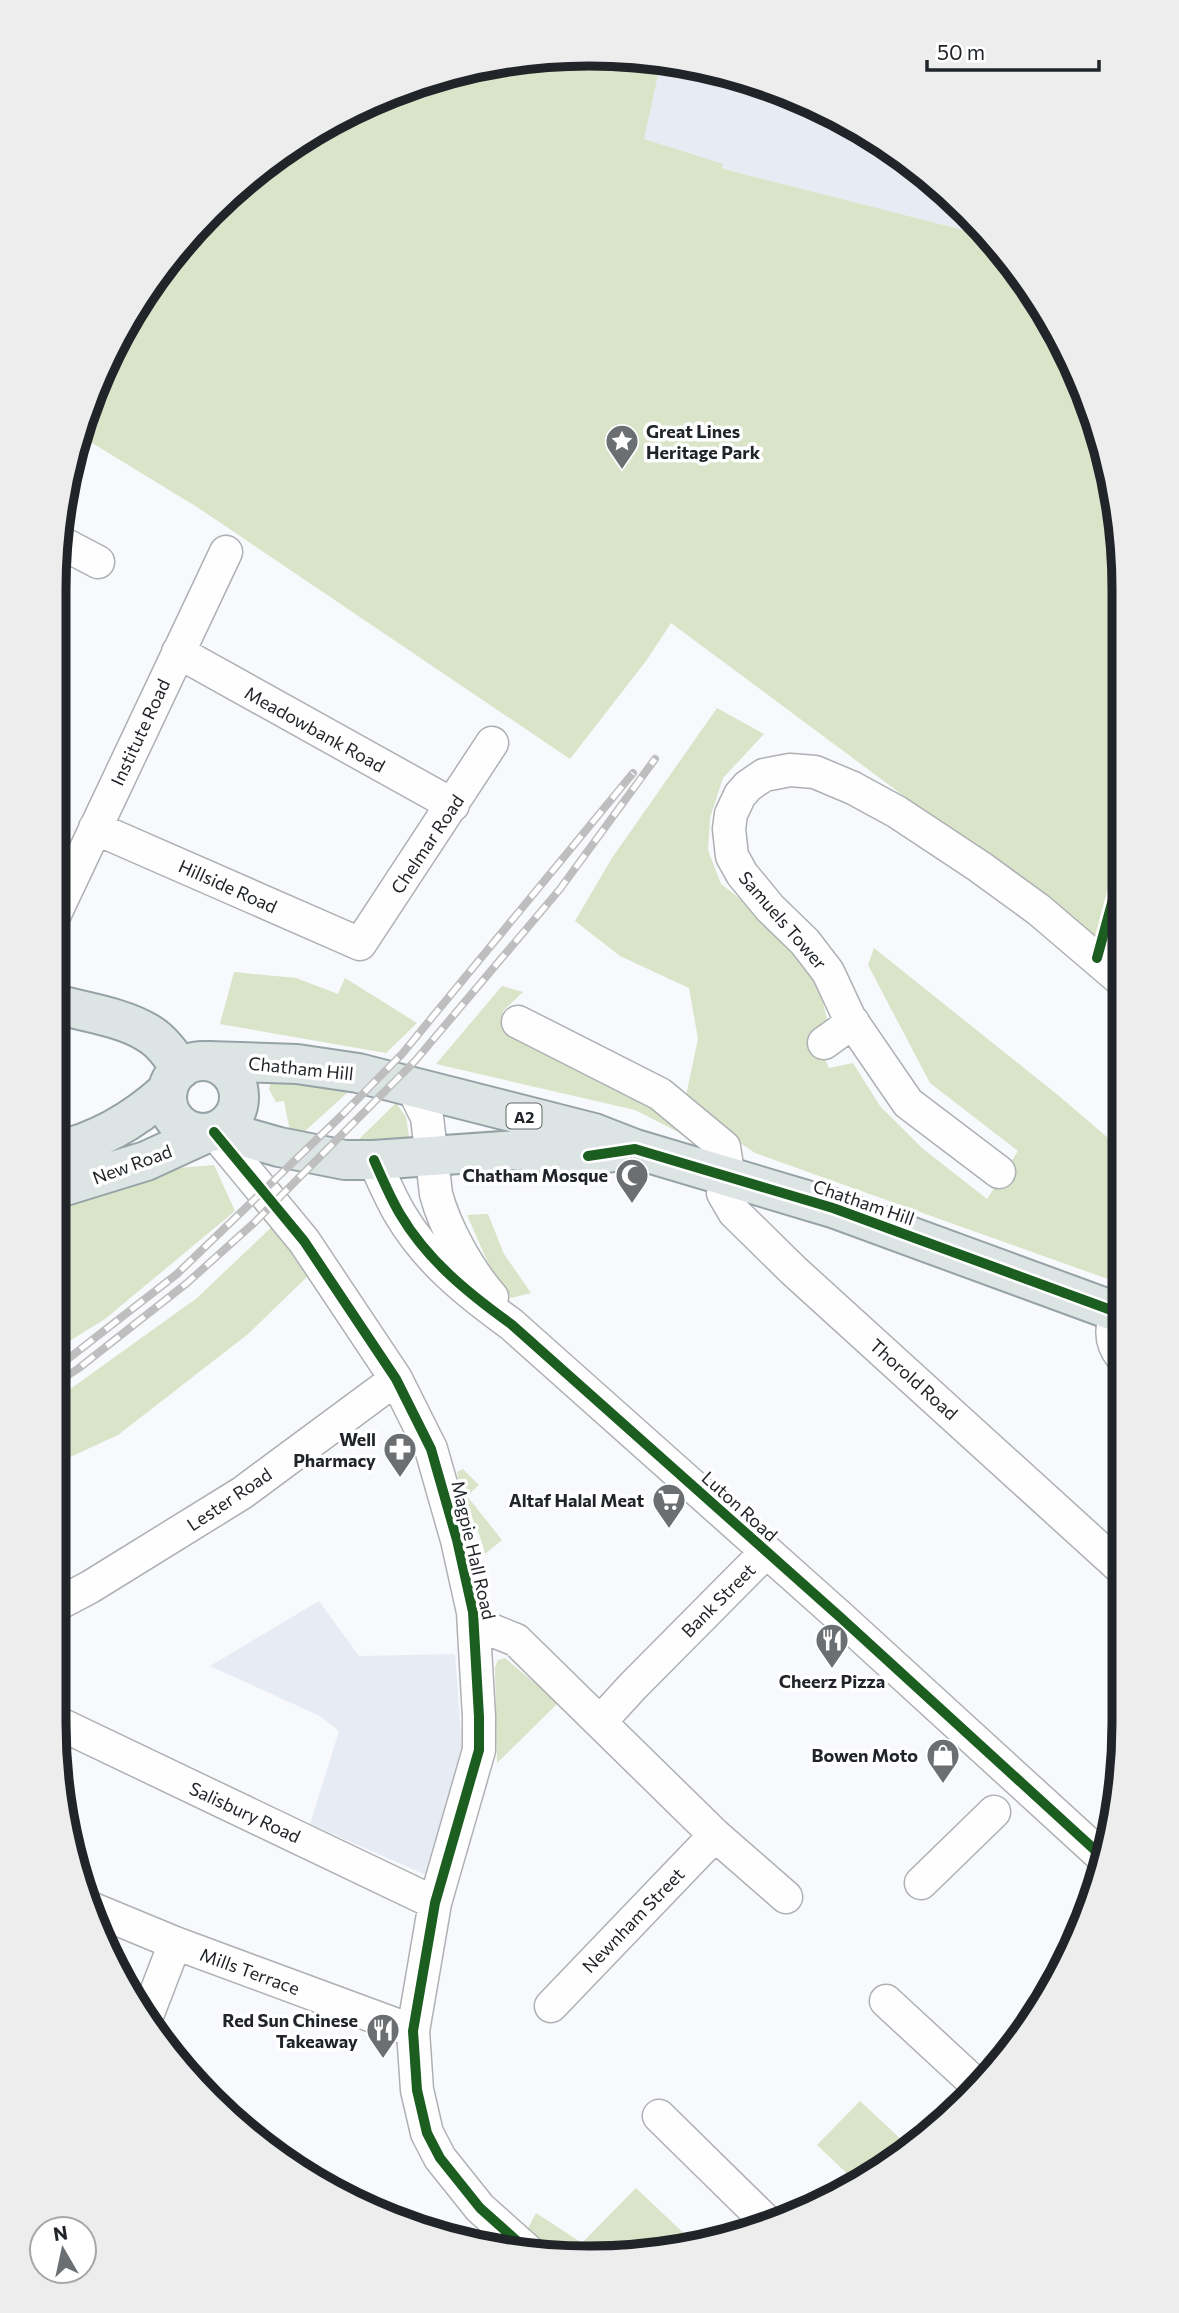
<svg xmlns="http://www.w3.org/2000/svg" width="1179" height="2313" viewBox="0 0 1179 2313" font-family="Commissioner,sans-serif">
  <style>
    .built { fill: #e7ecf4 }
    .green { fill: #d9e4c8 }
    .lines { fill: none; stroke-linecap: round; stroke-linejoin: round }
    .minor-casing { stroke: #aeb0b4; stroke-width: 35 }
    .major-casing { stroke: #96a3a6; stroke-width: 42 }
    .minor { stroke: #fefeff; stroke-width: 32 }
    .major { stroke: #dde4e4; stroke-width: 38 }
    .rail-casing { stroke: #bebebf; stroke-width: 8 }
    .rail { stroke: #fff; stroke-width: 5; stroke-dasharray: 16; stroke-linecap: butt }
    .cycleway-casing { stroke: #fff; stroke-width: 15 }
    .cycleway { stroke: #1b5e20; stroke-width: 10 }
    .labels { text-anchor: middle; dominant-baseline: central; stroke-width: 7; stroke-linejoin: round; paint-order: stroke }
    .shield { fill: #fff; stroke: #646668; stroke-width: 2 }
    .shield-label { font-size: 16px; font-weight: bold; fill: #212428 }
    .poi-label { font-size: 18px; font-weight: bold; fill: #212428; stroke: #fff; text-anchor: end }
    .street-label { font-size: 18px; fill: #212428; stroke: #fff }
    .rim { fill: none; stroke: #212428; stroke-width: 9 }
  </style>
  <rect width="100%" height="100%" fill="#f7f9fc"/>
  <path class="built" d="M 659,61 L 728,72 L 826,109 L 916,165 L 987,236 L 738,173 L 642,141 Z
    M 319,1601 L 359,1656 L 455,1654 L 462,1749 L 426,1875 L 310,1824 L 339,1731 L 320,1716 L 210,1666 Z"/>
  <path class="green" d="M 624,55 L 661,61 L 644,139 L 723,164 L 722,168 L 739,173 L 987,236 L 1014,264 L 1084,385 L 1120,519 L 1121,837 L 1095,938 L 671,623 L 646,661 L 570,759 L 197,507 L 79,435 L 109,353 L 165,264 L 236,187 L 322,126 L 417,83 L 519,59 Z
    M 717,708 L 764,734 L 723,778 L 710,818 L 708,850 L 721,884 L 779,929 L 819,984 L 827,1020 L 815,1038 L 829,1068 L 853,1063 L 880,1106 L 922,1148 L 987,1199 L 1018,1151 L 930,1083 L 868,965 L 874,948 L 1059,1096 L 1122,1150 L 1122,1284 L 755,1153 L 684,1105 L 698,1039 L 689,988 L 620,956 L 575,921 L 612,858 Z
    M 234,972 L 296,978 L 338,994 L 345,978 L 417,1023 L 386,1053 L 220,1024 Z
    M 502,986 L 523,992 L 503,1011 L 504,1024 L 678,1117 L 692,1139 L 635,1110 L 436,1064 Z
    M 272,1078 L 359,1082 L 304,1132 L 290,1131 L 284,1101 L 276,1102 L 269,1089 Z
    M 396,1103 L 406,1117 L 410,1143 L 354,1144 Z
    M 214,1165 L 235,1211 L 105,1319 L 55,1350 L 55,1207 L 178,1168 Z
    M 488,1214 L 504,1254 L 531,1293 L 511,1298 L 488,1263 L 467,1215 Z
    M 278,1221 L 313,1271 L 248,1334 L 118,1435 L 55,1464 L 55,1400 L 197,1298 Z
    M 463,1469 L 479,1485 L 467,1496 L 502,1540 L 485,1554 C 479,1525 461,1502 457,1472 Z
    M 505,1658 L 558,1703 L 497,1763 L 495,1667 L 498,1660 Z
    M 860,2101 L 907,2145 L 856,2182 L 817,2145 Z
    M 636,2188 L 694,2243 L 659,2254 L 547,2250 L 526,2232 L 536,2213 L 582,2243 Z"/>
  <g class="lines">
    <defs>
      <path id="minor" d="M 58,541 L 98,562
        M 178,652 L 453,805
        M 95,828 L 360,944 L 492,743
        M 55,914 L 226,552
        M 518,1022 L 660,1094 L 724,1147 L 729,1178
        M 824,1043 L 853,1022
        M 412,1087 L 427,1117 L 436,1194 C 445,1228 469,1271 492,1297
        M 214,1132 L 304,1241 L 396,1379 L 431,1449 L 457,1540 L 473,1612 L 479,1717 L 479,1750 L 435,1903 L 413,2031 L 417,2090 L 427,2133 L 440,2158 L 480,2208 L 527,2250
        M 374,1160 C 382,1178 390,1197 400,1214 C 427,1260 468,1293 511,1324 L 840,1617 L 1107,1861
        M 999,1172 L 908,1103 L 849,1017 L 828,972 L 805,942 L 770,908 L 742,874 L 732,856 L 729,829 L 731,814 L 740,795 L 748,786 L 764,775 L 790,770 L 815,772 L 853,788 L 897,812 L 980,867 L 1039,910 L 1121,980
        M 726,1177 L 723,1193 L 734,1212 L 793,1270 L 1123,1570
        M 1117,1312 C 1110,1329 1110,1343 1122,1357
        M 54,1606 L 90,1587 L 242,1493 L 396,1379
        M 474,1623 L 516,1640 L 715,1835 L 786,1897
        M 54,1721 L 435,1903
        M 600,1722 L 633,1686 L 766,1552
        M 921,1883 L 994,1812
        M 88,1907 L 175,1943 L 413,2031
        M 886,2001 L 979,2087
        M 551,2006 L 715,1835
        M 147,2016 L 175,1943
        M 659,2116 L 767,2222"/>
      <path id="major" d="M 55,1004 C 85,1012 122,1017 148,1033 C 162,1041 172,1056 181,1069
        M167 1097a36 36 0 1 1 72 0a36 36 0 1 1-72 0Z
        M 209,1061 L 297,1064 L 358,1073 L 594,1133 L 635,1149 L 833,1208 L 1122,1314
        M 219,1130 L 279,1147 L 345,1160 L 374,1160 L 516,1150 L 588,1156 L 619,1151
        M 55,1151 C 98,1142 135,1120 168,1090
        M 55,1189 L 146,1161 L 207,1133"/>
    </defs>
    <use href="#minor" class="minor-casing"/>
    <use href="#major" class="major-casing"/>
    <use href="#minor" class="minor"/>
    <use href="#major" class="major"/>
    <defs>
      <path id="rail" d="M 55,1369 L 177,1274 L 341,1116 L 402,1054 L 633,773
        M 55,1384 L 79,1368 L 187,1283 L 255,1222 L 415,1061 L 560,889 L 655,759"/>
    </defs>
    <use href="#rail" class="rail-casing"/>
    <use href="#rail" class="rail"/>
    <defs>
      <path id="cycleway" d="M 1097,958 L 1121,870
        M 214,1132 L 304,1241 L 396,1379 L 431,1449 L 457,1540 L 473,1612 L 479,1717 L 479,1750 L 435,1903 L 413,2031 L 417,2090 L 427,2133 L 440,2158 L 480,2208 L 527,2250
        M 588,1156 L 635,1149 L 833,1208 L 1122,1314
        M 374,1160 C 382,1178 390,1197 400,1214 C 427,1260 468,1293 511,1324 L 840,1617 L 1107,1861"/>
    </defs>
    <use href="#cycleway" class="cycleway-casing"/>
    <use href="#cycleway" class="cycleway"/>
  </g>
  <defs>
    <symbol id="sight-pin" viewBox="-11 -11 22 30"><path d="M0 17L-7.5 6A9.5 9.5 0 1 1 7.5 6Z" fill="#6c6f72" stroke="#fff"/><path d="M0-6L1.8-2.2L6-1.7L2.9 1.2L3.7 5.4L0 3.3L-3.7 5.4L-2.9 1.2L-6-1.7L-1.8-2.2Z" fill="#fff"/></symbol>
    <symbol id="mosque-pin" viewBox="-11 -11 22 30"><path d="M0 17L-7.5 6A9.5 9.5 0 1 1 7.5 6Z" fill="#6c6f72" stroke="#fff"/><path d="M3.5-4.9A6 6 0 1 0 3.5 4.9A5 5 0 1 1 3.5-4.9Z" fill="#fff"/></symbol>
    <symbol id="pharmacy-pin" viewBox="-11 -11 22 30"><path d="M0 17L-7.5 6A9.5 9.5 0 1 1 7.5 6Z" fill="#6c6f72" stroke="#fff"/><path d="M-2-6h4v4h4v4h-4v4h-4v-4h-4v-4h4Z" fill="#fff"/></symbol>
    <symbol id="supermarket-pin" viewBox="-11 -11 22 30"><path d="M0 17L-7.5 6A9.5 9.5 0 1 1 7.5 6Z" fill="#6c6f72" stroke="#fff"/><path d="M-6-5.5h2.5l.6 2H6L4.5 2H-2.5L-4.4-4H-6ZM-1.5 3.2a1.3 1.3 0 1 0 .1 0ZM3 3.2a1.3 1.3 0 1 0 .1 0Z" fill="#fff"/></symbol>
    <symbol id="restaurant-pin" viewBox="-11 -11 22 30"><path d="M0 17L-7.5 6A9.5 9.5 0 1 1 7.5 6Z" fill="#6c6f72" stroke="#fff"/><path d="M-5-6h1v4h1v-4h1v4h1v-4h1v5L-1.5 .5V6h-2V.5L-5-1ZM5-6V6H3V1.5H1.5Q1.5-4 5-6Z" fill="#fff"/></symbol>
    <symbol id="shop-pin" viewBox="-11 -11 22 30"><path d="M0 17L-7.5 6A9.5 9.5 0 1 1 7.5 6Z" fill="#6c6f72" stroke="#fff"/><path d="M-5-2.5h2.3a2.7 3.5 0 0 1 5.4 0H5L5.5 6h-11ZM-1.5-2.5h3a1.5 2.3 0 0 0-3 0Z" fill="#fff"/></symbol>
  </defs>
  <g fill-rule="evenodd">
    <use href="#sight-pin" x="603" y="422" width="38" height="52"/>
    <use href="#mosque-pin" x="613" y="1156" width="38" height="52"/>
    <use href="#pharmacy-pin" x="381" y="1430" width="38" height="52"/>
    <use href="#supermarket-pin" x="650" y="1481" width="38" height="52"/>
    <use href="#restaurant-pin" x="813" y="1621" width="38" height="52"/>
    <use href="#shop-pin" x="924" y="1736" width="38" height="52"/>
    <use href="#restaurant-pin" x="364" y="2011" width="38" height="52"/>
  </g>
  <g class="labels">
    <rect class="shield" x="506.5" y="1103.5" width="35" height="25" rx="5"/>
    <g class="shield-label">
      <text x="524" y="1116">A2</text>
    </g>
    <g class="poi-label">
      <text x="646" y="431" text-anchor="start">Great Lines<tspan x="646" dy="21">Heritage Park</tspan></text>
      <text x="608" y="1175">Chatham Mosque</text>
      <text x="376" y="1439">Well<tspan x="376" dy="21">Pharmacy</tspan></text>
      <text x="644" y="1500">Altaf Halal Meat</text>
      <text x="832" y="1681" text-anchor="middle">Cheerz Pizza</text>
      <text x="918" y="1755">Bowen Moto</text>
      <text x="358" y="2020">Red Sun Chinese<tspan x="358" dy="21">Takeaway</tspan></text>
    </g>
    <g class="street-label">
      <text transform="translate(315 729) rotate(29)">Meadowbank Road</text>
      <text transform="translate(140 732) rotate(-65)">Institute Road</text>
      <text transform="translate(427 844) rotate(-56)">Chelmar Road</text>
      <text transform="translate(228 886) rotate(24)">Hillside Road</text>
      <text transform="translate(783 920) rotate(49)">Samuels Tower</text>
      <text transform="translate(301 1068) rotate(6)">Chatham Hill</text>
      <text transform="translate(132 1164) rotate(-20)">New Road</text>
      <text transform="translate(864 1202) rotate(19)">Chatham Hill</text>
      <text transform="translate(914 1379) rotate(42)">Thorold Road</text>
      <text transform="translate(229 1499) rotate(-34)">Lester Road</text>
      <text transform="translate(740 1506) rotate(42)">Luton Road</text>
      <text transform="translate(474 1550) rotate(77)">Magpie Hall Road</text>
      <text transform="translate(718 1600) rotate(-45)">Bank Street</text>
      <text transform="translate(245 1812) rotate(25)">Salisbury Road</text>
      <text transform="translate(633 1920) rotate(-46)">Newnham Street</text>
      <text transform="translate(250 1971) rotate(20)">Mills Terrace</text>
    </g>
  </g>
  <path d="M0 0H1179V2313H0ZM589 66H589A523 523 0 0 1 1112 589V1723A523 523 0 0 1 589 2246H589A523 523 0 0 1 66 1723V589A523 523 0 0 1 589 66Z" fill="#ededee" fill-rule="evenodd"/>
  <path class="rim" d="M589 66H589A523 523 0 0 1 1112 589V1723A523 523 0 0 1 589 2246H589A523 523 0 0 1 66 1723V589A523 523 0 0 1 589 66Z"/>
  <g transform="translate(63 2250) rotate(351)"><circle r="33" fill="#ffffff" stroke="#a6a7a9" stroke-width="2"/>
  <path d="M0-5L12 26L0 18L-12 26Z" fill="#6c6f72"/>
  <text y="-10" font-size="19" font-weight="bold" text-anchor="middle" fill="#212428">N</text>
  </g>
  <path d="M927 60v10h172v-10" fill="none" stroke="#212428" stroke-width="3.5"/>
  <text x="937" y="60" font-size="21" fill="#212428" stroke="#ffffff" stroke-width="5" paint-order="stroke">50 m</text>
</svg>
